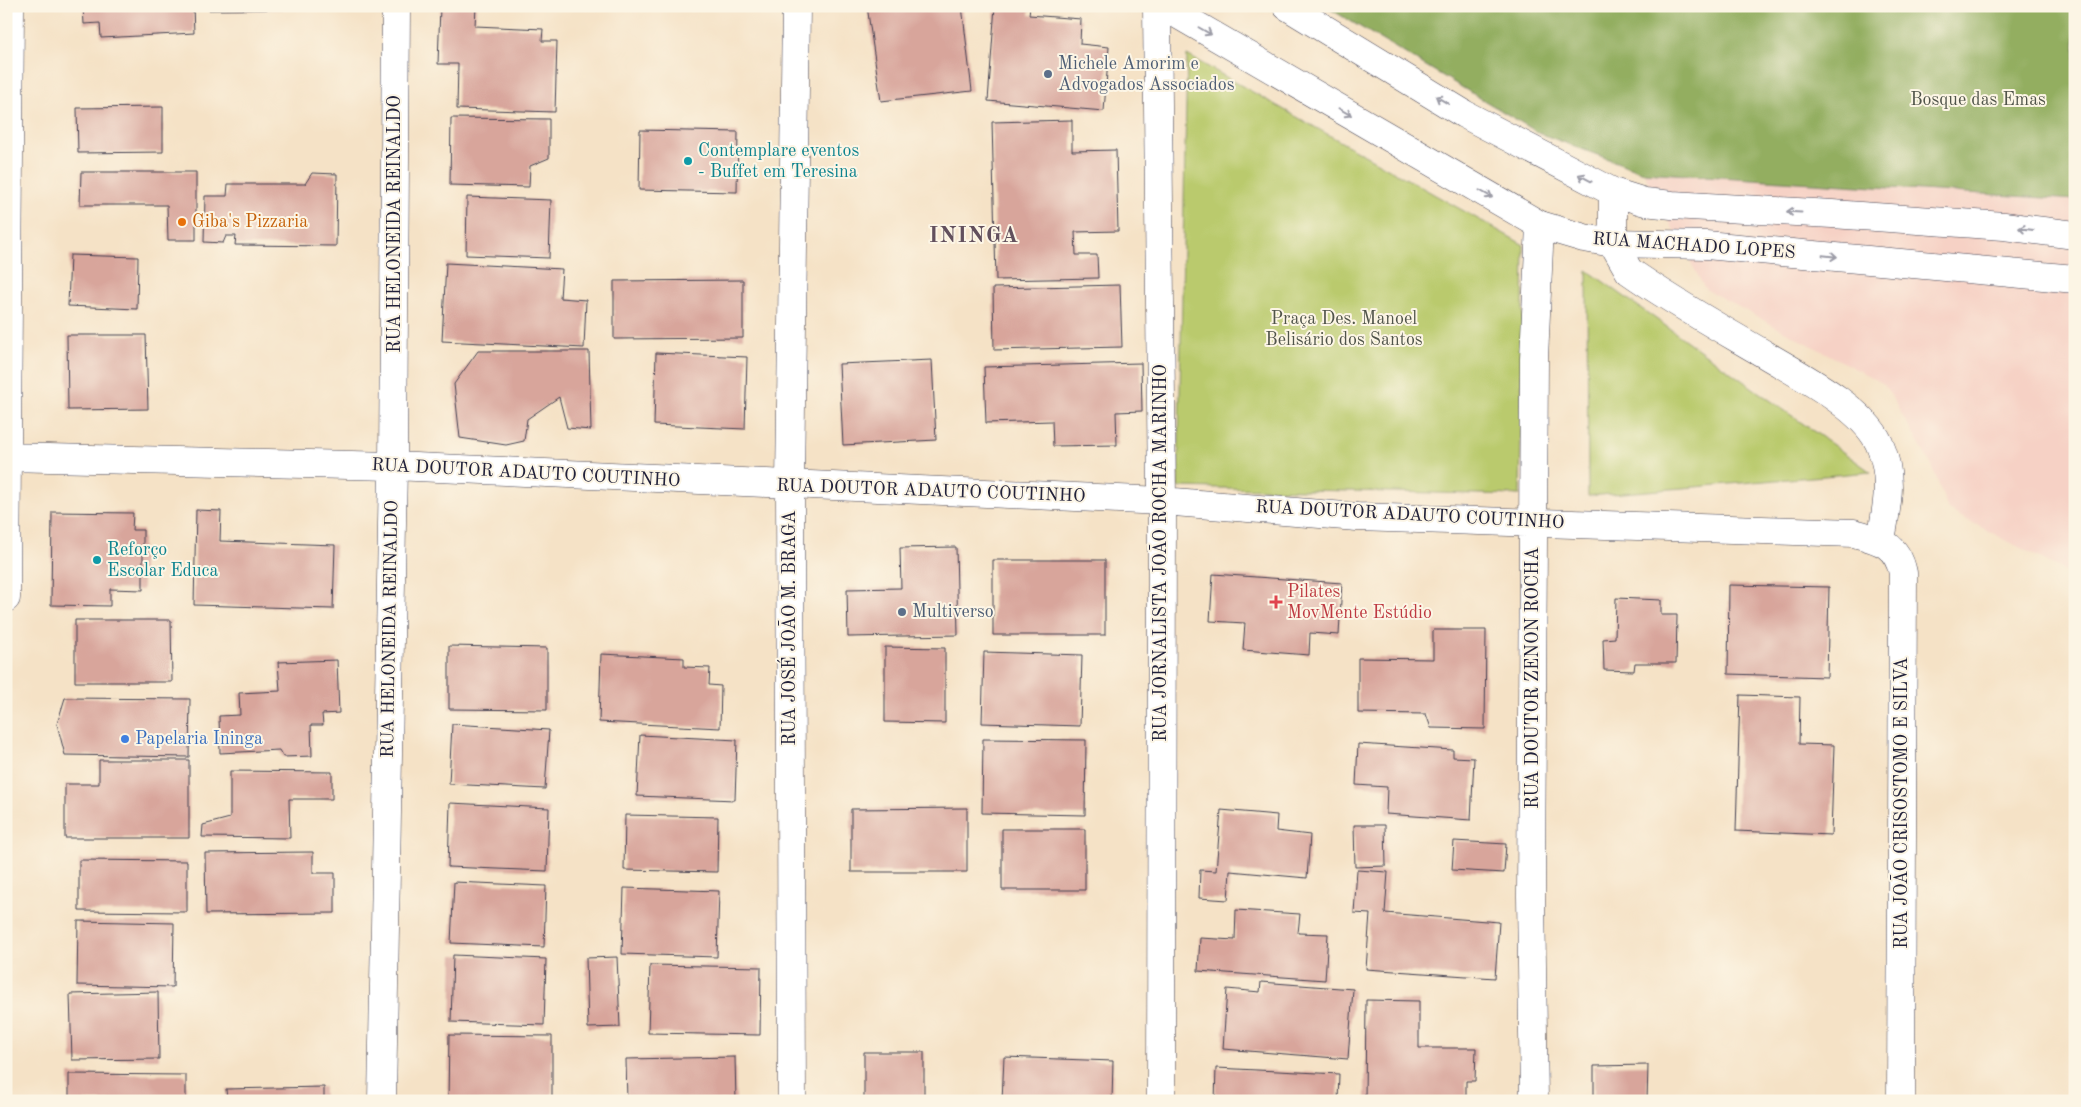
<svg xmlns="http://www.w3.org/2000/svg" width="2081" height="1107" viewBox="0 0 2081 1107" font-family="'Old Standard TT',serif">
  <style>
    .built { fill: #f6d1c5 }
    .green { fill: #baca6d; stroke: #6e7654 }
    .forest { fill: #93ae60; stroke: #5a684e }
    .building { fill: #d8a59b }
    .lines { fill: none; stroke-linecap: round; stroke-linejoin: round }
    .minor-casing { stroke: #423f50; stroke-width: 29 }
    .tertiary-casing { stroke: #423f50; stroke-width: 29 }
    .minor { stroke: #fff; stroke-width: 28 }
    .tertiary { stroke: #fff; stroke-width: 28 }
    .oneway { stroke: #9c9ca7 }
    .service-dot { fill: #5c6f8a; stroke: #fcf5e5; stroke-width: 2 }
    .culture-dot { fill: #0f9aa8; stroke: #fcf5e5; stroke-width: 2 }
    .food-dot { fill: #e8710a; stroke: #fcf5e5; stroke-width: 2 }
    .health-dot { fill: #e0444e; stroke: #fcf5e5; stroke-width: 2 }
    .shop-dot { fill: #3f7fe0; stroke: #fcf5e5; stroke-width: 2 }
    .labels { text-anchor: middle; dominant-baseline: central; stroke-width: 4; stroke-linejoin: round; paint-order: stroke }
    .service-label { font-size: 18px; fill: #4e5e75; stroke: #fcf5e5; text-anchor: start }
    .park-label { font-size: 18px; fill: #50544a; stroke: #fcf5e5 }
    .culture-label { font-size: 18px; fill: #0d838f; stroke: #fcf5e5; text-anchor: start }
    .food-label { font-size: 18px; fill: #c56008; stroke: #fcf5e5; text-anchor: start }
    .street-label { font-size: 18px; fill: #22223b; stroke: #fcf5e5 }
    .health-label { font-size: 18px; fill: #be3a42; stroke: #fcf5e5; text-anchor: start }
    .shop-label { font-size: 18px; fill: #366cbe; stroke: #fcf5e5; text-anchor: start }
    .district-label { font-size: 22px; font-weight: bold; letter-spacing: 1px; fill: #62505d; stroke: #fcf5e5 }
  </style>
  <rect width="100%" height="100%" fill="#fcf5e5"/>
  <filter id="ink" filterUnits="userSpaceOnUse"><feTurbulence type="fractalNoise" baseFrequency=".02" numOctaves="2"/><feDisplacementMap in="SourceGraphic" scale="10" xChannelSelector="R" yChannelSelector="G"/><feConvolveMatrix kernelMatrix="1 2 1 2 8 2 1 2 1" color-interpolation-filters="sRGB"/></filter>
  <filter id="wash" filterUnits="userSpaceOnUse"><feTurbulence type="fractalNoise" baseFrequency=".0096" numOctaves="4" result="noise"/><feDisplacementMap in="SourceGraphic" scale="20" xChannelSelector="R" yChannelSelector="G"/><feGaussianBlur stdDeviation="1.12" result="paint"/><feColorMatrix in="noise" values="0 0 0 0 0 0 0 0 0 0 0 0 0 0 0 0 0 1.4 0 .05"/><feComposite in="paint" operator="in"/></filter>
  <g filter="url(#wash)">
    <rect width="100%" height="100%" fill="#f5e2c6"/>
    <path class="built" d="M 1325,6 L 2075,6 L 2075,576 L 1948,510 L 1932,466 L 1884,384 L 1705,289 L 1643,172 L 1539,133 Z"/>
    <path class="green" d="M 1187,55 L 1524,245 L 1520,495 L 1178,487 Z
      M 1587,270 L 1871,472 L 1588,496 Z"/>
    <path class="forest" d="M 1325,6 L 2075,6 L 2075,200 L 1643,172 L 1539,133 Z"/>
    <g id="blocks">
      <path class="building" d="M 83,6 L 193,6 L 194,33 L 101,38 L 100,23 L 84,24 Z
        M 208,6 L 340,6 L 340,9 L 208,10 Z
        M 440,6 L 476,6 L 475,26 L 543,29 L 542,41 L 557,41 L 555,112 L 457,109 L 458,64 L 438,64 Z
        M 867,6 L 962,6 L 972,91 L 881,101 Z
        M 995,6 L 1030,6 L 1029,15 L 1081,19 L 1080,44 L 1109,47 L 1104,111 L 988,101 Z
        M 163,107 L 163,152 L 78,153 L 77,108 Z
        M 451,118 L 549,119 L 549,158 L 530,166 L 529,187 L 450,185 Z
        M 1072,120 L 1072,151 L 1116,150 L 1118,231 L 1075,232 L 1076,255 L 1097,255 L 1098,278 L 996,280 L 992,122 Z
        M 640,130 L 738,132 L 737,192 L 639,190 Z
        M 81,172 L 196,172 L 196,240 L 168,240 L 167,205 L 80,205 Z
        M 312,173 L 337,174 L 336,246 L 235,245 L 236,236 L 226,236 L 223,243 L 204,242 L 205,196 L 227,196 L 228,184 L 305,184 Z
        M 467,197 L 551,200 L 549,258 L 466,255 Z
        M 70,255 L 138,257 L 137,309 L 68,306 Z
        M 446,263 L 562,269 L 560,298 L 586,300 L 584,348 L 442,341 Z
        M 743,280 L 743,338 L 614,339 L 614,281 Z
        M 1120,285 L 1122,347 L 994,350 L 993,288 Z
        M 67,335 L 146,335 L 148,409 L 68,410 Z
        M 478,351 L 589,351 L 591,430 L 567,428 L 559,397 L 527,419 L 524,441 L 506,445 L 460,438 L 454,384 Z
        M 656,353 L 747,357 L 745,429 L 654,425 Z
        M 932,360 L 936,440 L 843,445 L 839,364 Z
        M 1141,363 L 1142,411 L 1116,412 L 1117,445 L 1053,446 L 1052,421 L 986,423 L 984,367 Z
        M 196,510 L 221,511 L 220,541 L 335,545 L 333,609 L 194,605 Z
        M 52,512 L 133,513 L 132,530 L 143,530 L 143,590 L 110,589 L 110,606 L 51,605 Z
        M 956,547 L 958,635 L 848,637 L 847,589 L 901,588 L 900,548 Z
        M 993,560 L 1105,560 L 1105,635 L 993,635 Z
        M 1213,574 L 1342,583 L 1339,635 L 1310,633 L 1309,655 L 1243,650 L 1245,623 L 1210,621 Z
        M 1729,585 L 1829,587 L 1827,677 L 1728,674 Z
        M 1616,598 L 1661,600 L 1661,615 L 1677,615 L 1676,663 L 1635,663 L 1634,671 L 1604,670 L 1603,639 L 1615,638 Z
        M 75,620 L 171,620 L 172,682 L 75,682 Z
        M 1433,630 L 1486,630 L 1485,729 L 1431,728 L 1426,714 L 1358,713 L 1358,658 L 1433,659 Z
        M 449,646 L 547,648 L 547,710 L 449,709 Z
        M 885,647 L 945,648 L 945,723 L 885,722 Z
        M 984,652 L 1082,655 L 1080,726 L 982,723 Z
        M 601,654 L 684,658 L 684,667 L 710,668 L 709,685 L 721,686 L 720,728 L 599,722 Z
        M 337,660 L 339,713 L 322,714 L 323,725 L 311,725 L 312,756 L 283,757 L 279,750 L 220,753 L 219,716 L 240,715 L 239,693 L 280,691 L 278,662 Z
        M 1740,695 L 1800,697 L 1799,744 L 1834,745 L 1831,835 L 1736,831 Z
        M 65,698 L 190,699 L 189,757 L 65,755 L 57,724 Z
        M 452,724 L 549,730 L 545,789 L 449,784 Z
        M 640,735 L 737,740 L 735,800 L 637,796 Z
        M 983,739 L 1086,740 L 1085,815 L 982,813 Z
        M 1358,744 L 1453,750 L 1453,757 L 1474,758 L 1471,820 L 1386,814 L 1387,787 L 1356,785 Z
        M 99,760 L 189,760 L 189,838 L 65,838 L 65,784 L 99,784 Z
        M 230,771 L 332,772 L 332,799 L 289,799 L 290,838 L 202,837 L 203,825 L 230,818 Z
        M 450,803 L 549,808 L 547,871 L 448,867 Z
        M 967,808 L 967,872 L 851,872 L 851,809 Z
        M 1221,810 L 1277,815 L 1276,831 L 1310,835 L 1307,878 L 1230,871 L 1228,900 L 1199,898 L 1200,870 L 1216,871 Z
        M 625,815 L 718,817 L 717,872 L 624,870 Z
        M 1354,825 L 1385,825 L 1386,866 L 1355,867 Z
        M 1002,829 L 1085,829 L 1085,890 L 1002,890 Z
        M 1454,841 L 1506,844 L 1504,873 L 1452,870 Z
        M 313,852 L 313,873 L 335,873 L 335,913 L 206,914 L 205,853 Z
        M 79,860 L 187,861 L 187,912 L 79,911 Z
        M 1357,870 L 1388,872 L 1385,913 L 1499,922 L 1495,978 L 1366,969 L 1370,914 L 1354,913 Z
        M 454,882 L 546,886 L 544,947 L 451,943 Z
        M 624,888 L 719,891 L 717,957 L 622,954 Z
        M 1236,910 L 1300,914 L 1298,933 L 1328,934 L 1325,980 L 1198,971 L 1200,938 L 1235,940 Z
        M 78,921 L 174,923 L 173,987 L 77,985 Z
        M 453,955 L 546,959 L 544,1025 L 451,1022 Z
        M 617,957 L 620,1027 L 588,1028 L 586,958 Z
        M 650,965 L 761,967 L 760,1035 L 648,1033 Z
        M 1261,982 L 1353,989 L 1348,1059 L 1223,1049 L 1227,989 L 1260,992 Z
        M 158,992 L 159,1059 L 72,1060 L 70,994 Z
        M 1366,1000 L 1419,1001 L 1419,1048 L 1476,1048 L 1475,1081 L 1466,1081 L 1466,1101 L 1365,1101 Z
        M 449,1035 L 552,1036 L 552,1101 L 448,1101 Z
        M 864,1052 L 924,1052 L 924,1101 L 864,1101 Z
        M 735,1057 L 736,1101 L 627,1101 L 626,1059 Z
        M 1004,1057 L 1113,1061 L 1112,1101 L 1002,1101 Z
        M 1648,1065 L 1647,1101 L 1594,1101 L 1594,1066 Z
        M 1216,1068 L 1339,1074 L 1338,1101 L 1215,1101 Z
        M 69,1074 L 186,1075 L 186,1101 L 69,1101 Z
        M 324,1087 L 324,1101 L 227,1101 L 226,1089 Z"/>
    </g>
  </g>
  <g filter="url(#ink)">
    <use href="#blocks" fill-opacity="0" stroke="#423f50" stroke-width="1"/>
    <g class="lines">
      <defs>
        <path id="minor" d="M 1157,6 L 1162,501 L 1161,1101
          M 1613,192 L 1613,243 L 1629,271 C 1673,302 1720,328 1766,355 C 1799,375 1862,407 1879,443 C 1894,477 1887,505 1881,540
          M 6,457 L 393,466 L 1162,501 L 1357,517 L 1854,533 C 1880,540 1897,544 1903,573 L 1901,1101
          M 6,598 L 10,6
          M 382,1101 L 393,466 L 396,6
          M 792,1101 L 790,485 L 796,6
          M 1534,1101 L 1531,896 L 1534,358 L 1540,225"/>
        <path id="tertiary" d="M 1163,6 L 1540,225 L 1584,238 L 1613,243 L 1706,245 L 2075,279
          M 1287,6 L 1464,114 L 1613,192 L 1645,202 L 1672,205 L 1832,214 L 2004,226 L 2075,235"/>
      </defs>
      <use href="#minor" class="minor-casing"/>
      <use href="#tertiary" class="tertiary-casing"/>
      <use href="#minor" class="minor"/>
      <use href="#tertiary" class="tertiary"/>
    </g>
    <defs><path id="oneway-shaft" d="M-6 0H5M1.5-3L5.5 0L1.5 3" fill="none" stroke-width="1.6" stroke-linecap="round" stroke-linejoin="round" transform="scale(1.25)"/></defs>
    <g class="oneway">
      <use href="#oneway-shaft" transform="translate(1205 31) rotate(30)"/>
      <use href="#oneway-shaft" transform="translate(1442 100) rotate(-149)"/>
      <use href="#oneway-shaft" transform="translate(1345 112) rotate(30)"/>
      <use href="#oneway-shaft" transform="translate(1585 178) rotate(-152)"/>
      <use href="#oneway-shaft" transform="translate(1486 194) rotate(30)"/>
      <use href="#oneway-shaft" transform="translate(1794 212) rotate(-177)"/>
      <use href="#oneway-shaft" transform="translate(2026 229) rotate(-173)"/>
      <use href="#oneway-shaft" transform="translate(1830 256) rotate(6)"/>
    </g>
  </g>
  <g class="service-dot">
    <circle cx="1048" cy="74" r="5"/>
    <circle cx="902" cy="612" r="5"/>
  </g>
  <g class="culture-dot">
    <circle cx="688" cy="161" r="5"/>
    <circle cx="97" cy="560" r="5"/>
  </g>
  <circle class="food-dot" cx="182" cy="222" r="5"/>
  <path class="health-dot" d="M1273.5 594.5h5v5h5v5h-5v5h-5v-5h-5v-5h5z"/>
  <circle class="shop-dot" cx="125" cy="739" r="5"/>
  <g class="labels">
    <g class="service-label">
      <text x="1058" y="64">Michele Amorim e<tspan x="1058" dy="21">Advogados Associados</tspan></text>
      <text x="912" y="612">Multiverso</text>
    </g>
    <g class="park-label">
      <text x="1978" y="100">Bosque das Emas</text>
      <text x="1344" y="319">Praça Des. Manoel<tspan x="1344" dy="21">Belisário dos Santos</tspan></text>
    </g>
    <g class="culture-label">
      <text x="698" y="151">Contemplare eventos<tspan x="698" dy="21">- Buffet em Teresina</tspan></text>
      <text x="107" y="550">Reforço<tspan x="107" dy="21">Escolar Educa</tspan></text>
    </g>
    <g class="food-label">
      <text x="192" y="222">Giba's Pizzaria</text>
    </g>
    <g class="street-label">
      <text transform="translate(395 224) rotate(-90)">RUA HELONEIDA REINALDO</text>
      <text transform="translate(1694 246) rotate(4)">RUA MACHADO LOPES</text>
      <text transform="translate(526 473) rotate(3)">RUA DOUTOR ADAUTO COUTINHO</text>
      <text transform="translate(931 491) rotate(2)">RUA DOUTOR ADAUTO COUTINHO</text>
      <text transform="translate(1410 515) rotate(3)">RUA DOUTOR ADAUTO COUTINHO</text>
      <text transform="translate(1161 553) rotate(-90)">RUA JORNALISTA JOÃO ROCHA MARINHO</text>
      <text transform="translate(790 628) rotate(-90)">RUA JOSÉ JOÃO M. BRAGA</text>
      <text transform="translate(390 629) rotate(-89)">RUA HELONEIDA REINALDO</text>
      <text transform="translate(1533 678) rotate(-90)">RUA DOUTOR ZENON ROCHA</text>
      <text transform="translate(1902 803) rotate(-90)">RUA JOÃO CRISOSTOMO E SILVA</text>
    </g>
    <g class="health-label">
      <text x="1287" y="592">Pilates<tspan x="1287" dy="21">MovMente Estúdio</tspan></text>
    </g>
    <g class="shop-label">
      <text x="135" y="739">Papelaria Ininga</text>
    </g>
    <g class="district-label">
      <text x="974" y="236">ININGA</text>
    </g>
  </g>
  <rect width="2081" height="1107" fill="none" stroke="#fcf5e5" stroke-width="25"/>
</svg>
